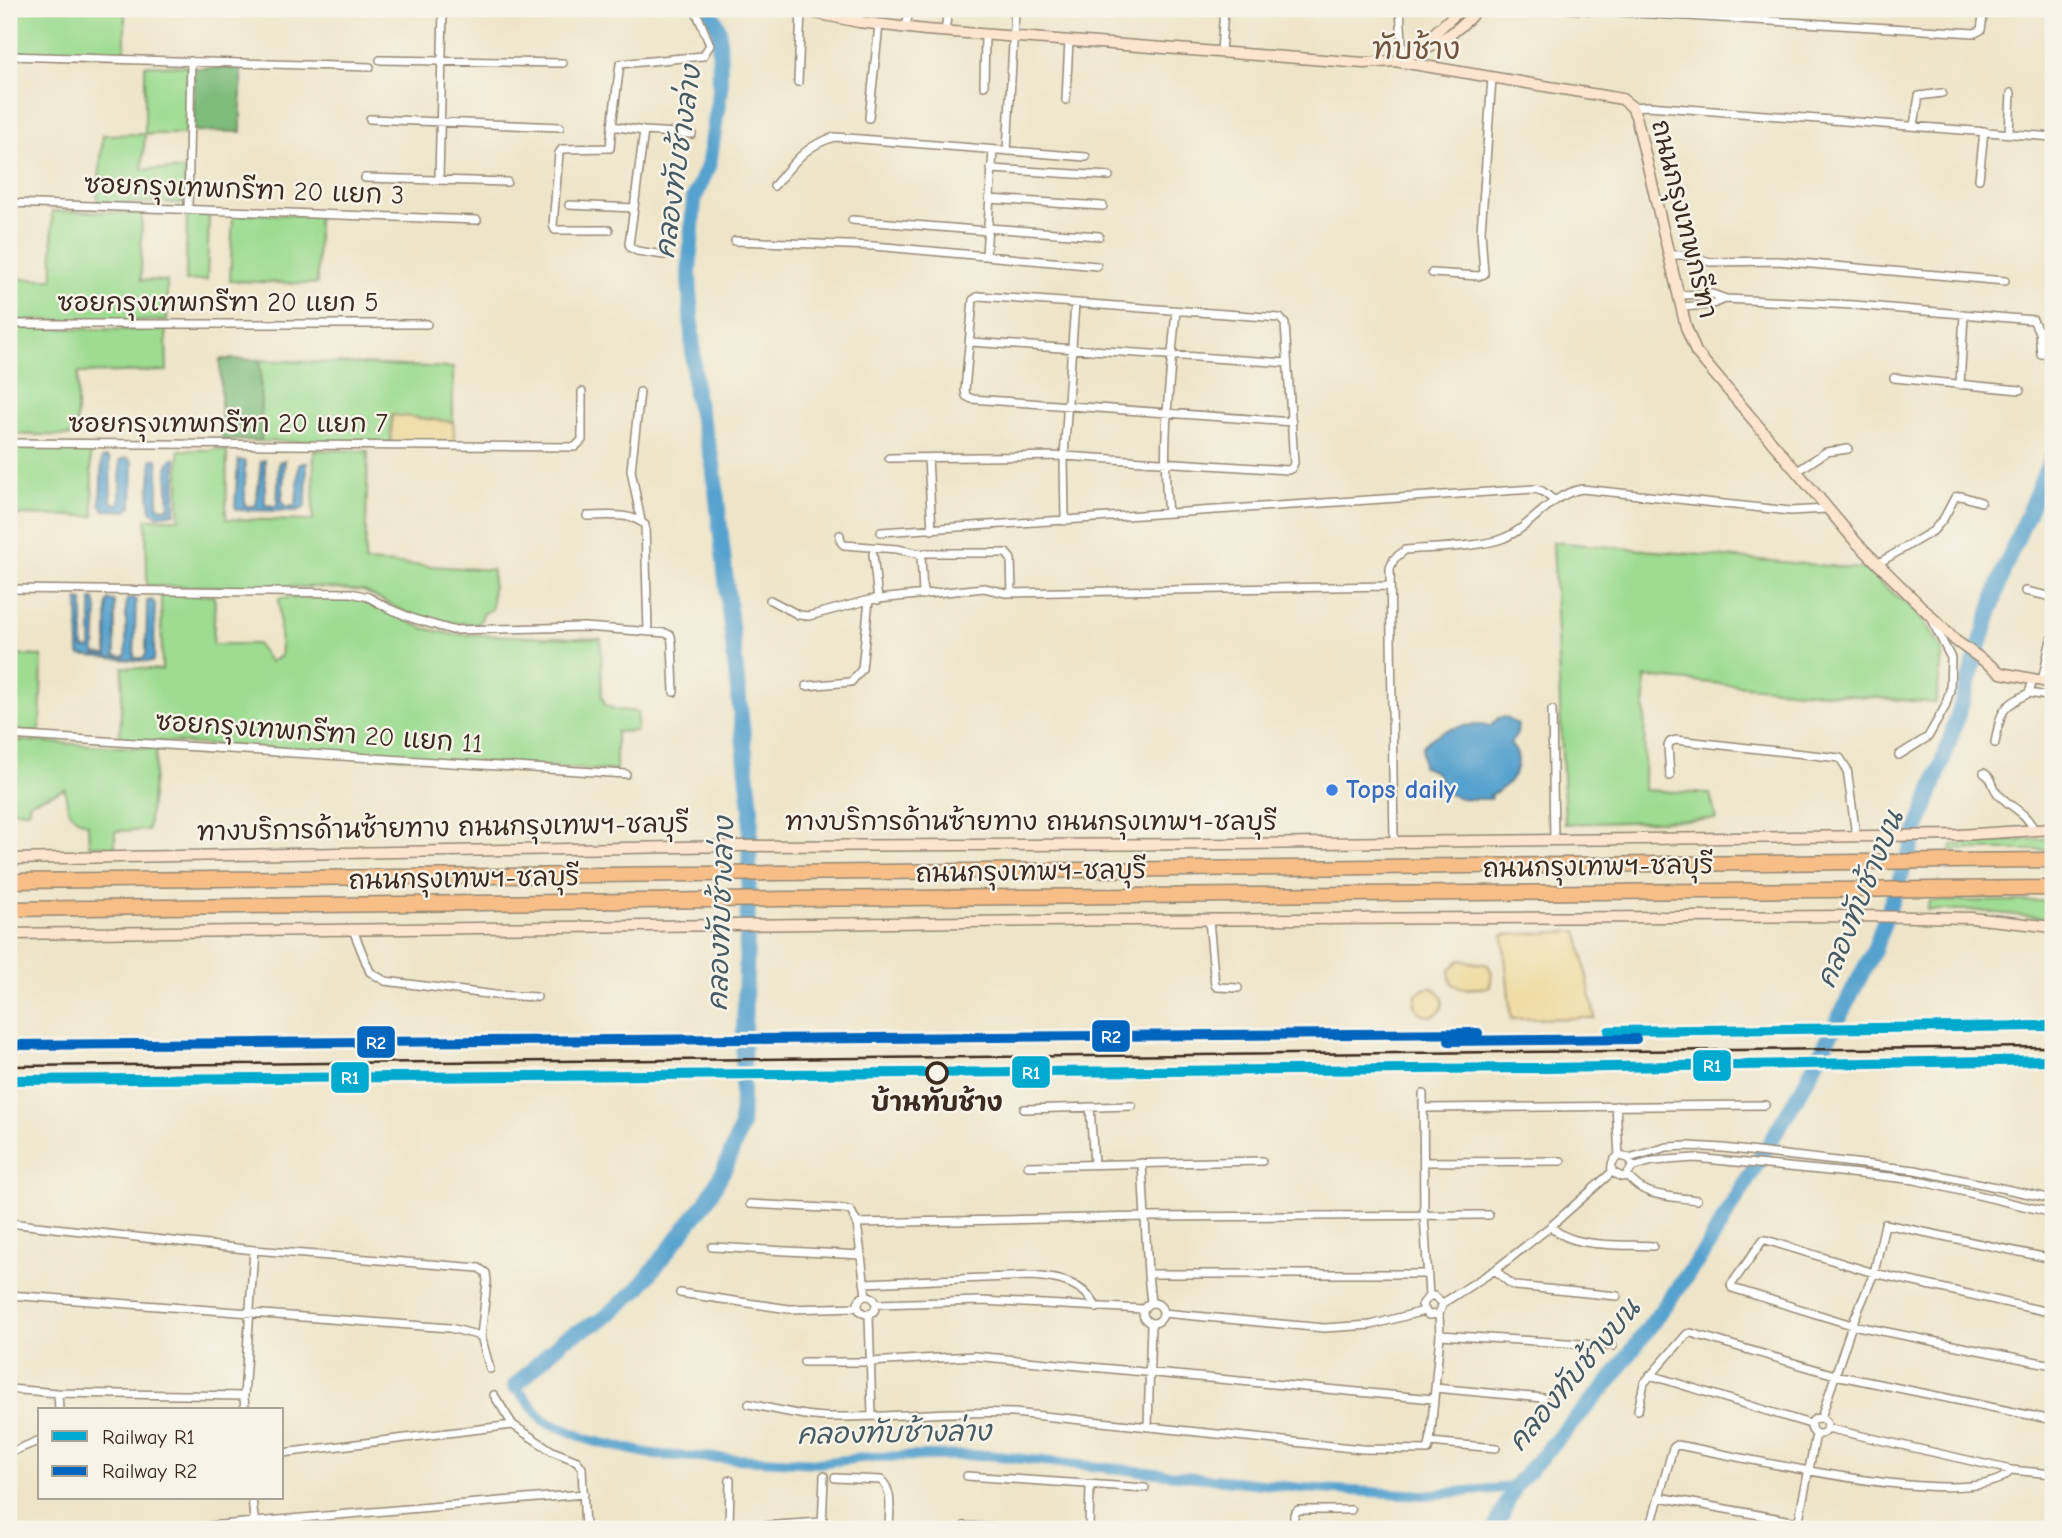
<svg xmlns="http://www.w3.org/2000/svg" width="2062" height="1538" viewBox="0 0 2062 1538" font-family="'Comic Neue','Playpen Sans Thai',sans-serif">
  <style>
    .green { fill: #9ddc91; stroke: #6c8358; stroke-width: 2 }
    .forest { fill: #7ebc7b; stroke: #5c734c; stroke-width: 2 }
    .sand { fill: #eeda9e; stroke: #94825e; stroke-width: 2 }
    .water { fill: #56a2ce; stroke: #486676; stroke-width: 2 }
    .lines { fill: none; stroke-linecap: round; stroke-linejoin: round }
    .canal { stroke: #56a2ce; stroke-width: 10 }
    .river { stroke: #56a2ce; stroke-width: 16 }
    .street-casing { stroke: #948874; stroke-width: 10 }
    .secondary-casing { stroke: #948874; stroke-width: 13 }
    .highway-casing { stroke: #948874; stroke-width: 17 }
    .street { stroke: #fff; stroke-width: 7 }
    .secondary { stroke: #fce5cf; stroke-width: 10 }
    .highway { stroke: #f7be87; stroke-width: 14 }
    .rail { stroke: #3b2a1e; stroke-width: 2.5 }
    .rail-1-casing { stroke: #f7f3e8; stroke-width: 16 }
    .rail-2-casing { stroke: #f7f3e8; stroke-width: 16 }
    .rail-1 { stroke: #00a9ce; stroke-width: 10 }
    .rail-2 { stroke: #0065bd; stroke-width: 10 }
    .shop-dot { fill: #3f7fe0; stroke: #f7f3e8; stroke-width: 2.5 }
    .stop-dot { fill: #f7f3e8; stroke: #3b2a1e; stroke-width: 3.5 }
    .labels { text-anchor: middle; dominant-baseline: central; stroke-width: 5; stroke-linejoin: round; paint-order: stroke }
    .street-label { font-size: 26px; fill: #3b2a1e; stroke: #f7f3e8 }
    .shop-label { font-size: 26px; font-weight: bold; fill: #366cbe; stroke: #f7f3e8; text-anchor: start }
    .stop-label { font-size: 26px; font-weight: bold; fill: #3b2a1e; stroke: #f7f3e8 }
    .water-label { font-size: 28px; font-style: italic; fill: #465a64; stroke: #f7f3e8 }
    .quarter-label { font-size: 30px; fill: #71553f; stroke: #f7f3e8 }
    .line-badge { stroke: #f7f3e8; stroke-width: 2.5 }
    .badge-label { font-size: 19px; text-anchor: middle; font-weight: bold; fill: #fff }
  </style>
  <rect width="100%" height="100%" fill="#f7f3e8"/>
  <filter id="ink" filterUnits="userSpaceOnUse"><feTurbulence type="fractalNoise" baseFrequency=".0143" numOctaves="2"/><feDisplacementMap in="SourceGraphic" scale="14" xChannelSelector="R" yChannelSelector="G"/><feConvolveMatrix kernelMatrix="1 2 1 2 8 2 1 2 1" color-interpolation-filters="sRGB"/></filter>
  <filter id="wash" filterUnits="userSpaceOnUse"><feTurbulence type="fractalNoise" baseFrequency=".00686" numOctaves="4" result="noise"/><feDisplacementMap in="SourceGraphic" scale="28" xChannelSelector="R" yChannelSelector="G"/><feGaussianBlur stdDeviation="1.57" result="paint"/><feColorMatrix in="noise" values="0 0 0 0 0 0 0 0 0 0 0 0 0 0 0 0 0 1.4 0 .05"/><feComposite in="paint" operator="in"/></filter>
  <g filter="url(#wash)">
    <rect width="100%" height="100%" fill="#eee5c9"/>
    <path class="green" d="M 9,9 L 125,9 L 125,55 L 9,53 Z
      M 145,65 L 188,66 L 185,134 L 145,134 L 142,169 L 186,170 L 184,203 L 97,203 L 103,135 L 145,134 Z
      M 52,211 L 142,213 L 141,280 L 167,281 L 167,321 L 9,320 L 9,279 L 53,279 Z
      M 187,212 L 209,213 L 207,280 L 186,281 Z
      M 233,213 L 318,216 L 317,284 L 230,281 Z
      M 9,328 L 166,330 L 167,371 L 78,373 L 76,436 L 10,434 Z
      M 260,360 L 453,368 L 453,422 L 392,415 L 391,443 L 261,441 Z
      M 9,447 L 90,448 L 94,516 L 9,515 Z
      M 179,450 L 227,450 L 226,519 L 313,521 L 314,450 L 368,451 L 365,562 L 493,570 L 492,609 L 483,614 L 479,624 L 434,622 L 403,611 L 364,591 L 315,587 L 147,586 L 146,519 L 179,519 Z
      M 1553,542 L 1863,569 L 1918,613 L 1943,651 L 1936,703 L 1645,677 L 1644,790 L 1710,794 L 1716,819 L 1565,824 Z
      M 161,594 L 213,595 L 215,602 L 213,644 L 257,644 L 270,662 L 281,656 L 279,598 L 355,597 L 423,628 L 451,634 L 601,639 L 602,697 L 606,706 L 618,710 L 638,712 L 637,731 L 616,732 L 616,771 L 120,739 L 123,667 L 162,670 Z
      M 9,655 L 42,656 L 40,732 L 9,731 Z
      M 9,740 L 157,749 L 148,830 L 115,831 L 115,847 L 89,845 L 88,824 C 68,817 67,809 65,789 L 30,802 L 28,811 L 9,810 Z
      M 2053,838 L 2053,850 L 1951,850 L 1952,845 Z
      M 1929,901 L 2053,901 L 2053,919 L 1969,910 L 1927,910 Z"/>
    <path class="forest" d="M 194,68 L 241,68 L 241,132 L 194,131 Z
      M 220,359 L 260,360 L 261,441 L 222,440 Z"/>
    <path class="sand" d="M 392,415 L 453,422 L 455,443 L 391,443 Z
      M 1578,931 L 1595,1018 L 1511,1019 L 1503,935 Z
      M 1460,960 L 1488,965 L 1492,973 L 1490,987 C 1473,988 1446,995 1450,969 Z
      M1415 1002a14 14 0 1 1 28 0a14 14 0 1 1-28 0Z"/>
    <path class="water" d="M 107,457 L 110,460 L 111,501 L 114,504 L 120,503 L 120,460 L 127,458 L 131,460 L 133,465 L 132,506 L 127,511 L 104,510 L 100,504 L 102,458 Z
      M 172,458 L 176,459 L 175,513 L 157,516 L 151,511 L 149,496 L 152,459 L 157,459 L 158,463 L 158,507 L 169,508 L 167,467 Z
      M 238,460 L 245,461 L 245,506 L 256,506 L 261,461 L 265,460 L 265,505 L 277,506 L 279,462 L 285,460 L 282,500 L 285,507 L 296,506 L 299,464 L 307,463 L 306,503 L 304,508 L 297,511 L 237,510 L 235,507 Z
      M 133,598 L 136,600 L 134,658 L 143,658 L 146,655 L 147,601 L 152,600 L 155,604 L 154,658 L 152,662 L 79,655 L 78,600 L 83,601 L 83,648 L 91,649 L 91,599 L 95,599 L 97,609 L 95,654 L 107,655 L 107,603 L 109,600 L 115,601 L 115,656 L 123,657 L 126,655 L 126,605 L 127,599 Z
      M 1505,717 L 1518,725 L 1517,734 L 1510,744 C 1529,763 1510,787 1490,795 L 1491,799 C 1467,799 1459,801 1437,788 L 1440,779 L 1435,772 L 1422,766 L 1422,747 C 1439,727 1467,723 1491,726 L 1498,718 Z"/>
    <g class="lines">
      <path class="canal" d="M 515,1386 L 544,1421 L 592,1441 L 656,1455 L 818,1463 L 872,1457 L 986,1455 L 1301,1488 L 1424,1495 L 1514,1487"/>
      <path class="river" d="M 515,1386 L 564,1339 L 602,1320 L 638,1289 L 706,1202 L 727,1164 L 741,1127 L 751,808 L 713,463 L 695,395 L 689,274 L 694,199 L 709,164 L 720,91 L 719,30 L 710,9
        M 1495,1529 L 1514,1487 L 1610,1381 L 1706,1249 L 1803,1087 L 1874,950 L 1949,743 L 2003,572 L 2053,454"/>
    </g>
  </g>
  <g filter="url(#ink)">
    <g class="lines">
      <defs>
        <path id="street" d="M 1400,9 L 1403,58
          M 1568,9 L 1975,33 L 1981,30 L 1984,9
          M 2036,9 L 2053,10
          M 859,22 L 859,9
          M 906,28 L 909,9
          M 945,32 L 948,9
          M 1221,52 L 1224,9
          M 9,56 L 370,67
          M 380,60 L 563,63
          M 798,82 L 801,10
          M 984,86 L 985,35
          M 1066,100 L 1069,40
          M 1632,107 L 1648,106 L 2053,137
          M 869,118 L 879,25
          M 370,119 L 560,127
          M 1914,125 L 1919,96 L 1942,93
          M 644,131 L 692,134
          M 2009,133 L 2011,93
          M 1007,151 L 1015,9
          M 991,169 L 1109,176
          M 365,178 L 507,182
          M 1979,179 L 1984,131
          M 439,180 L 443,9
          M 774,186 C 794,163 805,145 835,137 L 1086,157
          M 989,199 L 1103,206
          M 9,203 L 477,220
          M 569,205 L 634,208 L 644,131 L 612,126 L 620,64 L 703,56 L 710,45 L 695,9
          M 634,208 L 629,244 L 631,248 L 637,251 L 664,255
          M 188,209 L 191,61
          M 852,220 L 988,231
          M 988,228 L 1099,236
          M 609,230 L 555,230 L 553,225 L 559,153 L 562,149 L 610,148 L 612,126
          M 735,241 L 874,246 L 1097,266
          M 986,255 L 993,151
          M 1668,255 L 1682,255 L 1711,262 L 1778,261 L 2005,281
          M 1432,273 L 1479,276 L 1484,274 L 1481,231 L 1492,78
          M 1678,295 L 1712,294 L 1726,299 L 1854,305 L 2033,320 L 2039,332 L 2041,354
          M 1681,307 L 1710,305 L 1725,299
          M 9,324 L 427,324
          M 970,342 L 1287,363
          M 1894,378 L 2020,390
          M 1960,385 L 1964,315
          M 640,392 L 631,470 L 641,521
          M 9,443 L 575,447 L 582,440 L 582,392
          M 889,458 L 1064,456 L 1288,470 L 1292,468 L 1294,463 L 1285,324 L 1280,318 L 979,296 L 973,300 L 965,390 L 966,396 L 972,399 L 1292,422
          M 928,458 L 932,530
          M 1796,472 L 1826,452 L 1848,449
          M 1168,513 C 1161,446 1170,378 1176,311
          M 587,516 C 605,516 631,512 645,525 L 648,632
          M 1065,521 L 1064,456 L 1075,304
          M 881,532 L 1534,489 L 1542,491 L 1555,501
          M 840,535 L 841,542 L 844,545 L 897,549 L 921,554
          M 873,554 L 878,600
          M 1877,564 L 1933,531 L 1944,518 L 1955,497 L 1961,496 L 1981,502
          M 9,589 L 351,593 L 368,597 L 390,609 L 414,619 L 452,630 L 584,627 L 666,633 L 671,636 L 672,643 L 674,692
          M 2025,591 L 2053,597
          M 923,595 L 921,554 L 926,553 L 1006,553 L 1011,559 L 1012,593
          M 770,600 L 799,615 L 809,616 L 869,600 L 984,588 L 1006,593 L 1390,586
          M 2042,681 L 2051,639
          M 806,686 L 851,682 L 862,669 L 869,600
          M 2029,693 L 2053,697
          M 1552,710 L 1554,840
          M 9,735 L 626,774
          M 1995,743 C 2001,712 2000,707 2029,693 L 2033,680
          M 1899,755 L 1928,737 L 1945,707 L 1950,690 L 1951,658 L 1932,621
          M 1984,773 C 1995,780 1991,787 1999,795 C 2015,811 2024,810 2035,831
          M 1670,776 L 1668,746 L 1670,742 L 1676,740 L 1840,758 L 1847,769 L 1856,836
          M 1394,842 L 1390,568 L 1394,559 L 1405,550 C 1430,548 1483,547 1504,538 C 1532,527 1550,494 1582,489 L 1790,511 L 1827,509
          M 1209,920 L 1215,985 L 1217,987 L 1238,988
          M 353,930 L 370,972 L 385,981 L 495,995 L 537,997
          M 1423,1094 L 1424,1215 L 1429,1296 L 1422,1305 L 1428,1315 L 1439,1314 L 1443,1303 L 1434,1296 L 1429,1296
          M 1616,1106 L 1619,1156 C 1612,1160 1611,1164 1612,1172 L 1622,1177 L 1627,1175 L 1632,1167 L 1629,1158 L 1619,1156
          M 1090,1107 L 1094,1164
          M 1423,1108 L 1765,1105
          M 1024,1109 L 1132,1106
          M 1629,1158 L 1667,1147 L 1689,1146 L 1723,1148 L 1915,1170 L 2053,1199
          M 1424,1162 L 1561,1161
          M 1142,1163 L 1148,1274 L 1151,1303
          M 1028,1166 L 1262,1161
          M 1632,1167 L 1653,1161 L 1695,1158 L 1890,1177 L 1915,1180 L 2053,1213
          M 1627,1175 C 1643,1198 1671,1196 1697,1200
          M 750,1204 L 844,1209 L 851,1211 L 857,1223 L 866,1296
          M 9,1223 L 254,1250 L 479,1268 L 486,1273 L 487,1281 L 481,1336 L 490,1369
          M 857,1223 L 1145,1217 L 1489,1215
          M 1551,1226 C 1570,1249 1624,1244 1653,1246
          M 712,1247 L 861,1255
          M 1495,1270 L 1511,1284 L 1516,1286 L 1617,1296
          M 1148,1274 L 1426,1274
          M 864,1283 L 1031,1276 C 1059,1278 1083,1282 1097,1308
          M 680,1293 L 789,1309 L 858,1307
          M 9,1295 L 450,1328 L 481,1336
          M858 1305a9 9 0 1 1 18 0a9 9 0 1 1-18 0Z
          M1143 1313a10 10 0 1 1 20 0a10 10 0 1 1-20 0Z
          M 1443,1303 L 1495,1270 L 1551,1226 L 1612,1172
          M 877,1304 L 981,1301 L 1143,1309
          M 1163,1313 L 1324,1328 L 1371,1325 L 1424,1311
          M 2053,1313 L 1874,1273 L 1766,1240 L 1763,1240 L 1731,1285 L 1732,1288 L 1852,1325 L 2053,1365
          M 869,1315 L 872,1416
          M 1440,1335 L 1613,1346
          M 804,1362 L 869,1362 L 974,1356 L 1433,1399
          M 1650,1375 L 1810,1424
          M 1435,1388 L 1543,1398
          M 9,1389 L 58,1393 L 244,1396
          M 58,1393 L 59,1410
          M 494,1395 L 513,1425 L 552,1451 L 577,1461 L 582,1468 L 585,1529
          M 749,1404 C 779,1410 809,1418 840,1417 C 898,1417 956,1410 1014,1413 L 1362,1449 L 1428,1450 L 1430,1442 L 1496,1448
          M 245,1410 L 244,1396 L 254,1250
          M 1638,1410 L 1644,1383 L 1687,1334 L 1691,1333 L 1835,1375 L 2053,1420
          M1811 1426a8 8 0 1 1 16 0a8 8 0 1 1-16 0Z
          M 1821,1418 L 1852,1325 L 1874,1273 L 1885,1224 L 2053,1259
          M 1148,1427 L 1151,1323
          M 1827,1428 L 2011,1470 L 2053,1474
          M 1430,1442 L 1440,1335 L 1439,1314
          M 9,1453 L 40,1440
          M 282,1453 L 513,1425
          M 967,1476 L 1145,1488
          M 835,1478 L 881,1480 C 894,1491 889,1513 889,1529
          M 1659,1497 L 1837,1529
          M 252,1498 L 255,1529
          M 964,1526 L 1025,1529
          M 729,1528 L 730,1480
          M 173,1529 L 584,1494
          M 718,1529 L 822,1522
          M 822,1529 L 824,1476
          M 1089,1529 L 1090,1485
          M 1294,1529 L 1294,1514 L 1298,1510 L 1351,1510
          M 1650,1529 L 1673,1448 L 1677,1445 C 1731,1454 1979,1516 2011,1470
          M 1797,1529 L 1816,1434"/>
        <path id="secondary" d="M 796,9 L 859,22 L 926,30 L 1364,63 L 1395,61 L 1622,99 L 1632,107 L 1636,116 L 1686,327 L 1696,352 L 1856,542 L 1956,641 L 2001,673 L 2053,683
          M 1417,49 L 1461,9
          M 1397,60 C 1429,48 1456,36 1477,9
          M 9,859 L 734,846 L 1238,844 L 1959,835 L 2053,829
          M 9,934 L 1125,920 L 1857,916 L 1972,918 L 2053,927"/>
        <path id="highway" d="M 9,881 L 2053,860
          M 9,909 L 787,899 L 2053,888"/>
      </defs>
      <use href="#street" class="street-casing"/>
      <use href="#secondary" class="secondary-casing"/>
      <use href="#highway" class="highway-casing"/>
      <use href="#street" class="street"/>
      <use href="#secondary" class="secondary"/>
      <use href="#highway" class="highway"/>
      <path class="rail" d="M 9,1066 L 2053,1047
        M 9,1080 L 1545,1068 L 2053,1060"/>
      <defs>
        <path id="rail-1" d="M 1609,1031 L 2053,1026
          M 9,1080 L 1545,1068 L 2053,1060"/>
        <path id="rail-2" d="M 1449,1041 L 1636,1039
          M 9,1045 L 1478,1033"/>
      </defs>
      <use href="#rail-1" class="rail-1-casing"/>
      <use href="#rail-2" class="rail-2-casing"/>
      <use href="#rail-1" class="rail-1"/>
      <use href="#rail-2" class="rail-2"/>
    </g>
  </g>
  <circle class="shop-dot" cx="1332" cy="790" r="7"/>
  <circle class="stop-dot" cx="937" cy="1073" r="10"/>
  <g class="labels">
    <g class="street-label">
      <text transform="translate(244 190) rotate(2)">ซอยกรุงเทพกรีฑา 20 แยก 3</text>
      <text transform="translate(1684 219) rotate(76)">ถนนกรุงเทพกรีฑา</text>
      <text x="218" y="303">ซอยกรุงเทพกรีฑา 20 แยก 5</text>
      <text x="228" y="424">ซอยกรุงเทพกรีฑา 20 แยก 7</text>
      <text transform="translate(319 733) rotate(4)">ซอยกรุงเทพกรีฑา 20 แยก 11</text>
      <text x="1031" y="822">ทางบริการด้านซ้ายทาง ถนนกรุงเทพฯ-ชลบุรี</text>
      <text transform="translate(443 828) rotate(-1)">ทางบริการด้านซ้ายทาง ถนนกรุงเทพฯ-ชลบุรี</text>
      <text transform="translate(1598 867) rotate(-1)">ถนนกรุงเทพฯ-ชลบุรี</text>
      <text transform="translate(1031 872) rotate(-1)">ถนนกรุงเทพฯ-ชลบุรี</text>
      <text transform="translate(464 879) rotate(-1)">ถนนกรุงเทพฯ-ชลบุรี</text>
    </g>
    <g class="shop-label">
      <text x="1346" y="790">Tops daily</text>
    </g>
    <g class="stop-label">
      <text x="937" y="1103">บ้านทับช้าง</text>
    </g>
    <g class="water-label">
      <text transform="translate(678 162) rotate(-82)">คลองทับช้างล่าง</text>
      <text transform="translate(1860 899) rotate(-68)">คลองทับช้างบน</text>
      <text transform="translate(721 914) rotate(-88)">คลองทับช้างล่าง</text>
      <text transform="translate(1574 1375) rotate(-50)">คลองทับช้างบน</text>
      <text transform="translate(894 1433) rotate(-1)">คลองทับช้างล่าง</text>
    </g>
    <g class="quarter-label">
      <text x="1416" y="49">ทับช้าง</text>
    </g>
  </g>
  <g class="line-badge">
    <rect x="1091" y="1019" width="40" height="34" rx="7" fill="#0065bd"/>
    <rect x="356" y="1025" width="40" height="34" rx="7" fill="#0065bd"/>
    <rect x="1692" y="1049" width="40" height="33" rx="7" fill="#00a9ce"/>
    <rect x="1011" y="1055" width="40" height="34" rx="7" fill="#00a9ce"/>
    <rect x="330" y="1061" width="40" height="33" rx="7" fill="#00a9ce"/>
  </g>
  <g class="badge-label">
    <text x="1111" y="1043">R2</text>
    <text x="376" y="1049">R2</text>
    <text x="1712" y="1072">R1</text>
    <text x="1031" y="1079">R1</text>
    <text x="350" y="1084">R1</text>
  </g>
  <rect width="2062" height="1538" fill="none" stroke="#f7f3e8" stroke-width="35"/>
  <rect x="38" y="1408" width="245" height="91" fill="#f7f3e8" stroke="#aca397" stroke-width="2"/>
  <rect x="52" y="1431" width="35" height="10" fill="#00a9ce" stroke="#aca397" stroke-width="2"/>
  <text x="102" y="1444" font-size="21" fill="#3b2a1e">Railway R1</text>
  <rect x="52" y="1466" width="35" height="10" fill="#0065bd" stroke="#aca397" stroke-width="2"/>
  <text x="102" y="1478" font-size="21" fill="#3b2a1e">Railway R2</text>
</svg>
